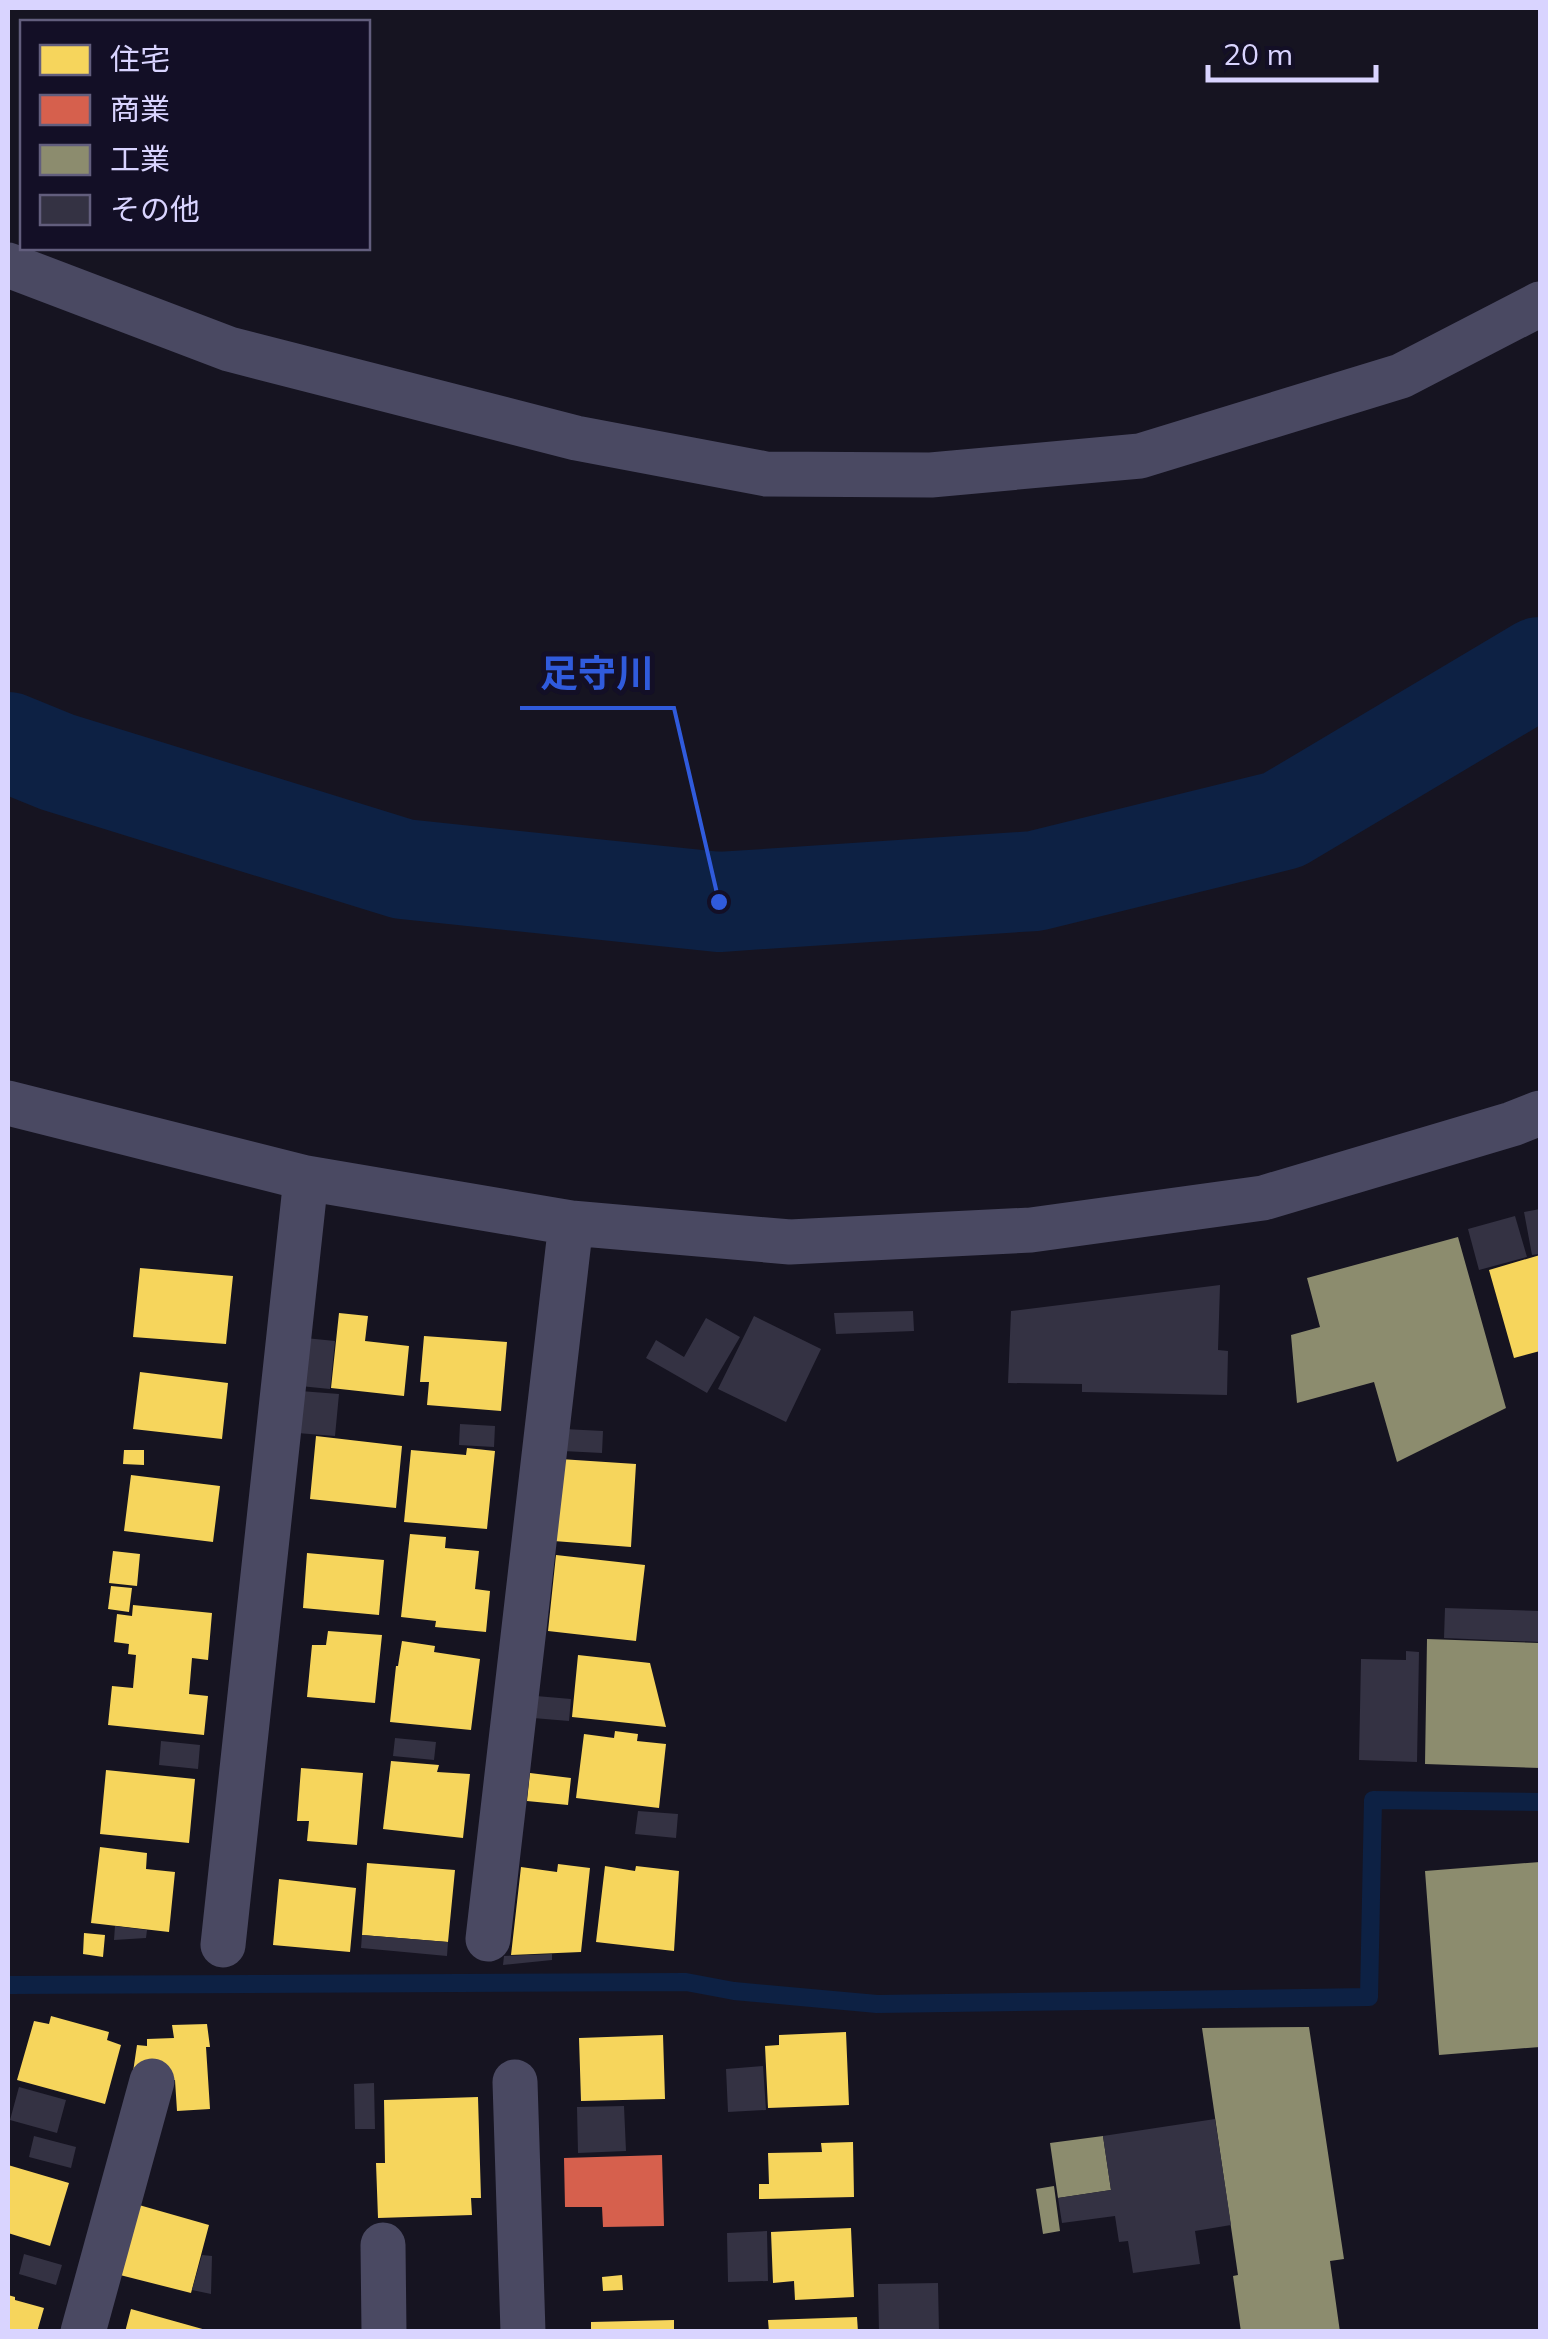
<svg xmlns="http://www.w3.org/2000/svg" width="1548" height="2339" viewBox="0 0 1548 2339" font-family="Mulish,'Noto Sans JP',sans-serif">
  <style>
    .homes { fill: #f6d55c }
    .shops { fill: #d6604d }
    .industry { fill: #8c8c6e }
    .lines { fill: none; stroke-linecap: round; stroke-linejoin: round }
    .stream { stroke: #0d2144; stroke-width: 18 }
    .river { stroke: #0d2144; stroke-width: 100 }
    .building { fill: #343243 }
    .street { stroke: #4a4962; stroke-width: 45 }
    .leader { fill: none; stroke: #305bdc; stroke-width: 4 }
    .callout-dot { fill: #305bdc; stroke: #130f26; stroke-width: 4 }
    .callout-label { font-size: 38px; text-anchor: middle; font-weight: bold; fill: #305bdc; stroke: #130f26; stroke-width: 10; stroke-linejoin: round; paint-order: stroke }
  </style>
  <rect width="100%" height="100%" fill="#161421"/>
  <path class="homes" d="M 1540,1255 L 1540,1351 L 1514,1358 L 1489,1270 Z
    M 140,1268 L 233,1276 L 226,1344 L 133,1337 Z
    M 339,1313 L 368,1316 L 365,1341 L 409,1346 L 404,1396 L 331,1388 Z
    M 424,1336 L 507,1342 L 501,1411 L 427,1405 L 429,1382 L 420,1382 Z
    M 140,1372 L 228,1383 L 222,1439 L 133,1429 Z
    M 316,1436 L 402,1446 L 396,1508 L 310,1499 Z
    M 467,1448 L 495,1451 L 487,1529 L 404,1522 L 411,1450 L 466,1455 Z
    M 124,1450 L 144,1450 L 144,1465 L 123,1464 Z
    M 560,1459 L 636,1464 L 631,1547 L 554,1541 Z
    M 131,1475 L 220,1486 L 213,1542 L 124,1531 Z
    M 410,1534 L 446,1537 L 445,1548 L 479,1551 L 475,1589 L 490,1591 L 486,1632 L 435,1627 L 436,1621 L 401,1617 Z
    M 113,1551 L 140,1554 L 137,1586 L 109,1583 Z
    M 307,1553 L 384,1560 L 379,1615 L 303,1608 Z
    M 556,1555 L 645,1565 L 636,1641 L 548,1631 Z
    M 111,1586 L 132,1588 L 129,1612 L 108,1609 Z
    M 133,1605 L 212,1613 L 208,1660 L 192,1658 L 189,1694 L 208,1696 L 204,1735 L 108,1725 L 112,1686 L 133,1688 L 136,1655 L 128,1654 L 129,1644 L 114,1642 L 117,1614 L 132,1616 Z
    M 328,1631 L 382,1635 L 375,1703 L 307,1697 L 312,1645 L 326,1645 Z
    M 402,1641 L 435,1646 L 434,1652 L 480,1659 L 471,1730 L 390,1722 L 396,1666 L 398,1666 Z
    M 578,1655 L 650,1663 L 666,1727 L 572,1717 Z
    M 615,1731 L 638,1734 L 637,1741 L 666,1744 L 659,1808 L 576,1798 L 584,1734 L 614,1738 Z
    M 391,1761 L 439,1765 L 437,1772 L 470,1774 L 463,1838 L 383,1829 Z
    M 301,1768 L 363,1773 L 357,1845 L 307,1841 L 309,1821 L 297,1821 Z
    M 106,1770 L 195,1779 L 189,1843 L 100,1834 Z
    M 530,1773 L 571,1778 L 568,1805 L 527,1801 Z
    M 100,1847 L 147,1853 L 146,1869 L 175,1872 L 169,1932 L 91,1923 Z
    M 367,1863 L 455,1870 L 448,1942 L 362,1935 Z
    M 558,1864 L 590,1868 L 581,1952 L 511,1955 L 521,1867 L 557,1872 Z
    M 605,1866 L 635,1871 L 636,1866 L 679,1871 L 674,1951 L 596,1942 Z
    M 279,1879 L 356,1888 L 350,1952 L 273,1945 Z
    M 84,1933 L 105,1935 L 103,1957 L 83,1954 Z
    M 51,2016 L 109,2032 L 107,2040 L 121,2045 L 105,2104 L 17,2080 L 34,2021 L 49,2024 Z
    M 207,2024 L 210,2047 L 206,2047 L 210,2109 L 177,2111 L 175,2080 L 147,2082 L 133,2072 L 137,2045 L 147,2046 L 147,2039 L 174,2038 L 172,2025 Z
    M 846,2032 L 849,2105 L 768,2108 L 765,2046 L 779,2045 L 779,2035 Z
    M 663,2035 L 665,2099 L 581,2101 L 579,2038 Z
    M 478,2097 L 481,2198 L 471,2198 L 472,2215 L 378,2218 L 376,2163 L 385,2163 L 384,2100 Z
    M 853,2142 L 854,2197 L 759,2199 L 759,2184 L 769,2184 L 768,2153 L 822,2152 L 821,2143 Z
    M 8,2165 L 69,2183 L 50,2246 L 8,2233 Z
    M 139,2205 L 209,2225 L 191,2293 L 120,2275 Z
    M 851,2228 L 854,2297 L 795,2300 L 794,2281 L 773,2283 L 771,2232 Z
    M 622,2275 L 623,2290 L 603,2291 L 602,2277 Z
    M 8,2295 L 15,2297 L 15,2300 L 44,2308 L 37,2332 L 8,2332 Z
    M 131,2309 L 206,2330 L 206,2332 L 125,2332 Z
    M 857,2317 L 858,2332 L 769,2332 L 768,2320 Z
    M 674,2320 L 674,2332 L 591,2332 L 591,2322 Z"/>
  <path class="shops" d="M 662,2155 L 664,2226 L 603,2227 L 602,2207 L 565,2207 L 564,2158 Z"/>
  <path class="industry" d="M 1458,1237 L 1506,1408 L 1397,1462 L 1374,1382 L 1297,1403 L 1291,1335 L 1320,1327 L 1307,1278 Z
    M 1427,1639 L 1540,1643 L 1540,1768 L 1425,1764 Z
    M 1540,1862 L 1540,2047 L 1439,2055 L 1425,1871 Z
    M 1309,2027 L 1344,2259 L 1330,2261 L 1340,2332 L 1241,2332 L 1233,2276 L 1238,2275 L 1202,2028 Z
    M 1103,2136 L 1111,2190 L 1058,2198 L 1050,2143 Z
    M 1054,2186 L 1060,2231 L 1043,2234 L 1036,2189 Z"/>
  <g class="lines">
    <path class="stream" d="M 8,1985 L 686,1982 L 734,1991 L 877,2004 L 1369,1997 L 1373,1800 L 1540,1802"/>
    <path class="river" d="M 8,742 L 57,762 L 403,869 L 719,902 L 1035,881 L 1283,820 L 1540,667"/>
  </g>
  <path class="building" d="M 1540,1209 L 1540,1254 L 1532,1255 L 1524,1212 Z
    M 1515,1216 L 1527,1257 L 1479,1270 L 1468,1229 Z
    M 1220,1285 L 1218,1350 L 1228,1351 L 1227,1395 L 1082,1392 L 1082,1384 L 1008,1383 L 1011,1311 Z
    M 913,1311 L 914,1331 L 836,1334 L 834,1313 Z
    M 754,1316 L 821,1349 L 786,1422 L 718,1389 Z
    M 706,1318 L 740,1337 L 707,1393 L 646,1358 L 656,1340 L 684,1357 Z
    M 305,1338 L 335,1341 L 330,1389 L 300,1386 Z
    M 300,1391 L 339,1394 L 335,1436 L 297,1433 Z
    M 460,1424 L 495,1426 L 494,1447 L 459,1445 Z
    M 564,1429 L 603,1431 L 602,1453 L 563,1451 Z
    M 1445,1608 L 1540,1611 L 1540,1642 L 1444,1638 Z
    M 1406,1651 L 1419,1652 L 1417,1762 L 1359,1760 L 1361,1659 L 1406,1660 Z
    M 536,1696 L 571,1699 L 569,1721 L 533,1718 Z
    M 395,1738 L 436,1742 L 434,1760 L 393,1756 Z
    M 161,1741 L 200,1745 L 198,1769 L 159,1765 Z
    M 638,1811 L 678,1814 L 676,1838 L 635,1834 Z
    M 115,1926 L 147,1930 L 146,1938 L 114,1940 Z
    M 362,1935 L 448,1942 L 447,1956 L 361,1948 Z
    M 552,1954 L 552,1960 L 503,1965 L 504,1956 Z
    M 763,2066 L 766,2110 L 728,2112 L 726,2069 Z
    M 374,2083 L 375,2129 L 355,2129 L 354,2084 Z
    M 19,2087 L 66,2100 L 57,2133 L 10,2120 Z
    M 624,2106 L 626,2151 L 578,2153 L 577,2107 Z
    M 1215,2119 L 1231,2225 L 1195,2231 L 1200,2264 L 1133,2273 L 1128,2241 L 1119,2242 L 1115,2216 L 1062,2223 L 1058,2198 L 1111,2190 L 1103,2136 Z
    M 34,2136 L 76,2147 L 71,2168 L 29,2157 Z
    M 767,2231 L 768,2281 L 728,2282 L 727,2233 Z
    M 24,2254 L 62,2265 L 56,2285 L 19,2274 Z
    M 202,2255 L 212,2256 L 211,2294 L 192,2290 Z
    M 938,2283 L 939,2332 L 879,2332 L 878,2284 Z"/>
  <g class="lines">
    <path class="street" d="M 8,265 L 229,349 L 576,438 L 766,474 L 931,475 L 1140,456 L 1401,376 L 1540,304
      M 8,1103 L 306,1178 L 571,1223 L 790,1242 L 1031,1230 L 1263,1198 L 1512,1124 L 1540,1113
      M 488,1939 L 571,1223
      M 223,1945 L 306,1178
      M 515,2082 L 523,2332
      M 383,2245 L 384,2332
      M 83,2332 L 152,2081"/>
  </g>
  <path class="leader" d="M719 902L674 708H520"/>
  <circle class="callout-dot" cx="719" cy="902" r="10"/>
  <g class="callout-label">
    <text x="597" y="687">足守川</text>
  </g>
  <rect width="1548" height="2339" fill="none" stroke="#d9d4ff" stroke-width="20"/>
  <rect x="20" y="20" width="350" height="230" fill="#130f26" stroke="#625e7d" stroke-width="2.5"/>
  <rect x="40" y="45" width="50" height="30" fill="#f6d55c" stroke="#625e7d" stroke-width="2.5"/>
  <text x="110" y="70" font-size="30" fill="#d9d4ff">住宅</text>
  <rect x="40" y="95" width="50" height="30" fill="#d6604d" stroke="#625e7d" stroke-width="2.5"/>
  <text x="110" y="120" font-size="30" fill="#d9d4ff">商業</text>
  <rect x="40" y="145" width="50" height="30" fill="#8c8c6e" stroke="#625e7d" stroke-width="2.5"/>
  <text x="110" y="170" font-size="30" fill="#d9d4ff">工業</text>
  <rect x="40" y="195" width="50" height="30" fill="#343243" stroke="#625e7d" stroke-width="2.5"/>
  <text x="110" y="220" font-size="30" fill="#d9d4ff">その他</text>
  <path d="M1208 65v15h168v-15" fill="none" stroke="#d9d4ff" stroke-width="5"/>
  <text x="1223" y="65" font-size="30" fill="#d9d4ff" stroke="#130f26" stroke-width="8" paint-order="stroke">20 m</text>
</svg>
